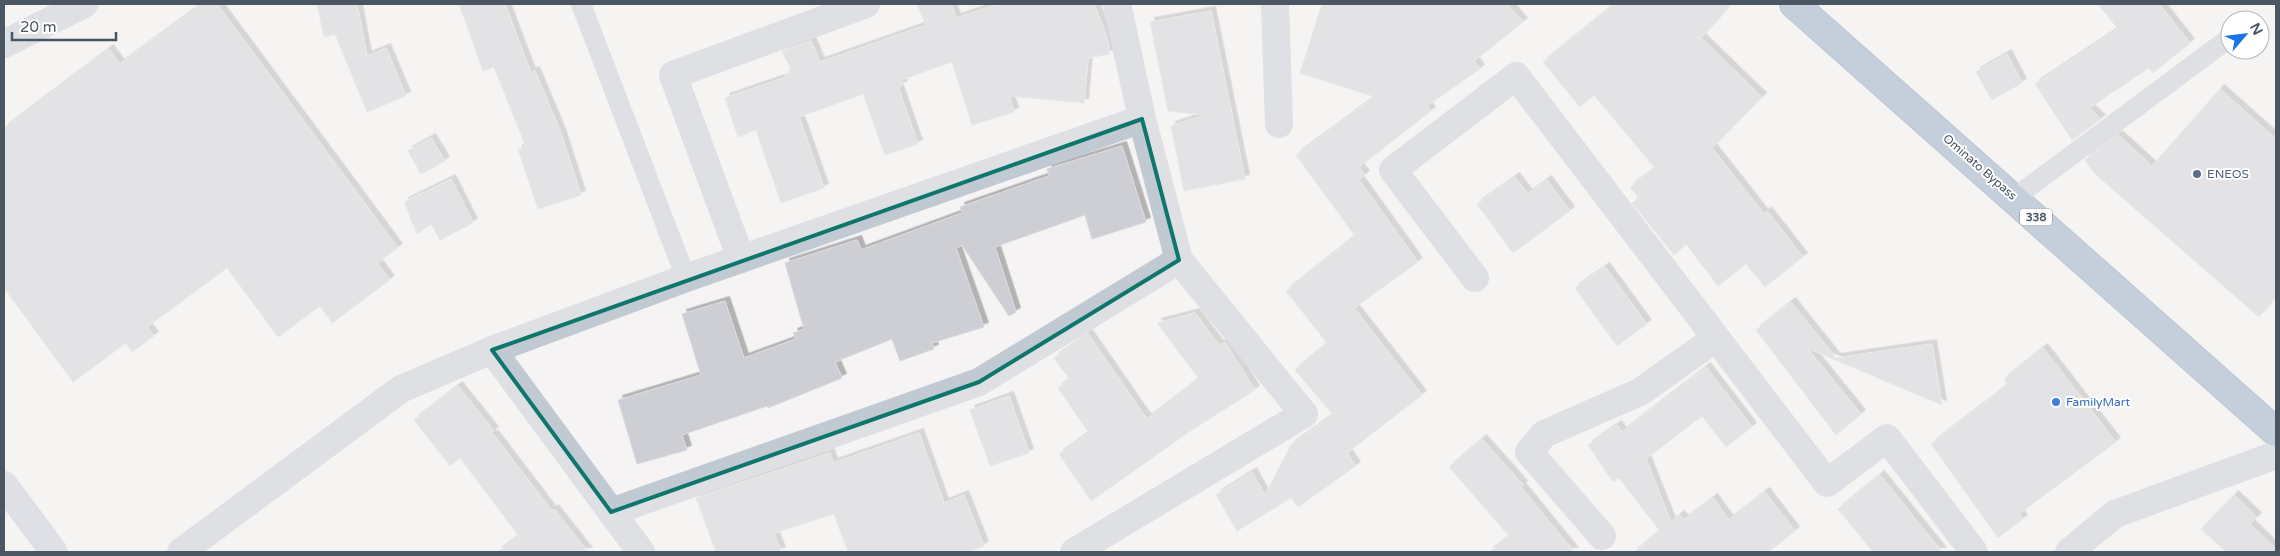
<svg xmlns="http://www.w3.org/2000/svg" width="2280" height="556" viewBox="0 0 2280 556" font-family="'Varela Round',sans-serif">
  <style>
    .building { fill: #cdcfd5; stroke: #d7d9de; filter: url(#shadow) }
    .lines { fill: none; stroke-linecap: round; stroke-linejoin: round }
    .highway-casing { stroke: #7690ad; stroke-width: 30 }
    .lane { stroke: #c1cad2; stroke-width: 20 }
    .street { stroke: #c1cad2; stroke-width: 28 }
    .secondary { stroke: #c1cbd6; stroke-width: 28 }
    .highway { stroke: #8ba5c1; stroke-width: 28 }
    .marked { fill: none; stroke: #0f766e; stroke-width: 4; stroke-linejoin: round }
    .service-dot { fill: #5c6f8a; stroke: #fff; stroke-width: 2 }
    .shop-dot { fill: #3f7fe0; stroke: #fff; stroke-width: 2 }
    .labels { text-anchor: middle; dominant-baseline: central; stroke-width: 4; stroke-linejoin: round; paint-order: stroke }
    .shield { fill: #fff; stroke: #808990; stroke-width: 1 }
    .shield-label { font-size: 11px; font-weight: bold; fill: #4a5661 }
    .street-label { font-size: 12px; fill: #4a5661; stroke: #fff }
    .service-label { font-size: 12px; fill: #4e5e75; stroke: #fff; text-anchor: start }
    .shop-label { font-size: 12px; fill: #366cbe; stroke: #fff; text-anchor: start }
  </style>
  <defs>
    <filter id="shadow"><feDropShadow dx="4.5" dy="-4.5" stdDeviation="0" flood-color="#0004"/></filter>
  </defs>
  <rect width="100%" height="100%" fill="#f5f3f3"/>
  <path class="building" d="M 202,4 L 217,4 L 398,248 L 377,263 L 390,280 L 332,323 L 320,306 L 278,337 L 227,268 L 147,327 L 154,336 L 132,352 L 126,343 L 73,382 L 4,288 L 4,128 L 109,49 L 120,64 Z
    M 317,4 L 357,4 L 367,56 L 386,48 L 406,96 L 367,112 L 335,34 L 324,37 Z
    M 459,4 L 505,4 L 531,73 L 535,71 L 561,133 L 581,195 L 538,209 L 518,149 L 526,147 L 494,67 L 483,71 Z
    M 917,4 L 951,4 L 956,18 L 998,4 L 1094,4 L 1107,37 L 1110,54 L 1088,58 L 1084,103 L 1009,96 L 1014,112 L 972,125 L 952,62 L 901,80 L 903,85 L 898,87 L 918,144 L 885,155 L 863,94 L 799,117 L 824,188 L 781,203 L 756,130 L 738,137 L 725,98 L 786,77 L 785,74 L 792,72 L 782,51 L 811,41 L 820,62 L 926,25 Z
    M 1322,4 L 1507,4 L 1523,22 L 1474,61 L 1480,69 L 1427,106 L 1431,111 L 1359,167 L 1365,175 L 1359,180 L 1418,262 L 1354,308 L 1422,395 L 1347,453 L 1356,466 L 1298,507 L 1291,498 L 1237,531 L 1216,495 L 1252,472 L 1265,495 L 1291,445 L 1333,415 L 1295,370 L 1327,343 L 1286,291 L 1355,236 L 1296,155 L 1375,97 L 1300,73 Z
    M 1615,4 L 1731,4 L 1701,38 L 1762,97 L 1712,148 L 1764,214 L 1767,211 L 1803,257 L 1765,287 L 1746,264 L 1718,286 L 1686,244 L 1674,255 L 1632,203 L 1639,198 L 1630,187 L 1655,168 L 1594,95 L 1580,107 L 1543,62 Z
    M 2098,4 L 2159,4 L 2190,43 L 2153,73 L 2149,68 L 2089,108 L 2101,119 L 2072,140 L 2035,84 L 2118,29 Z
    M 1211,11 L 1245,179 L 1184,191 L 1171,126 L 1204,115 L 1168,111 L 1150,22 Z
    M 2007,54 L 2022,83 L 1992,100 L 1976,72 Z
    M 2220,89 L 2276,139 L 2276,295 L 2259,317 L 2094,173 L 2085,160 L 2118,135 L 2152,166 Z
    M 431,138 L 445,161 L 421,174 L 408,151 Z
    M 1122,146 L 1146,222 L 1092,239 L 1085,215 L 995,247 L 1016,312 L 1009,316 L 962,245 L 956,248 L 984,327 L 932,343 L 934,349 L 900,361 L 892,339 L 835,362 L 842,378 L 768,408 L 767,406 L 682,435 L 687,450 L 637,464 L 618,400 L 701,375 L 682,314 L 725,301 L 744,358 L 796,339 L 793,333 L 804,329 L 785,263 L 857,240 L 861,250 L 962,213 L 960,207 L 1049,176 L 1047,169 Z
    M 1515,177 L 1528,194 L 1547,180 L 1570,211 L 1513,253 L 1477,204 Z
    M 451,179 L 473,223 L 440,240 L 431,224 L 417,234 L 404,202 Z
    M 1605,267 L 1647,324 L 1617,346 L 1575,288 Z
    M 1791,302 L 1836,358 L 1932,344 L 1942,405 L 1807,348 L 1861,414 L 1836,435 L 1756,330 Z
    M 1195,313 L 1219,345 L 1225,342 L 1255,390 L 1192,430 L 1091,501 L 1059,454 L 1089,433 L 1058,388 L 1070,380 L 1054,358 L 1088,334 L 1147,419 L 1199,379 L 1157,323 Z
    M 2043,348 L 2116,442 L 2019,514 L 2023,519 L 1998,538 L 1931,444 L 2008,385 L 2004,379 Z
    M 1706,367 L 1752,427 L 1726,447 L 1702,416 L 1646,459 L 1671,522 L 1680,515 L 1684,520 L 1713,498 L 1729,520 L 1765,492 L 1795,531 L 1768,552 L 1634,552 L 1660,531 L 1619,478 L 1613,482 L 1588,445 L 1617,425 L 1622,432 Z
    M 458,386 L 494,431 L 491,433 L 492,436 L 494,435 L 552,511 L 554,509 L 588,552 L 497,552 L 519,536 L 460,458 L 450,466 L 414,420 Z
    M 1009,396 L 1029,453 L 990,466 L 970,410 Z
    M 919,433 L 944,503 L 964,495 L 984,546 L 969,552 L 848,552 L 834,514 L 774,533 L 781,552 L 716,552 L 696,498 L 830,453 L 833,463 Z
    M 1482,439 L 1523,485 L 1521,487 L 1574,552 L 1489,552 L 1509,536 L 1449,467 Z
    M 1880,475 L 1942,552 L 1873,552 L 1838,509 Z
    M 2234,495 L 2257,517 L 2250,524 L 2276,549 L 2276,552 L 2226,552 L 2201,529 Z"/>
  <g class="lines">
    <defs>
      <path id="highway" d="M 1794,4 L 2276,432"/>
    </defs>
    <use href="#highway" class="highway-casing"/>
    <path class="lane" d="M 581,4 L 686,278
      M 2014,198 L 2224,42"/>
    <path class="street" d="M 1275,4 L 1279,124
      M 4,44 L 84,4
      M 741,259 L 673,75 L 866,4
      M 1475,278 L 1393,170 L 1516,76 L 1827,483 L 1887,438 L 1974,552
      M 492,350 L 641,552
      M 611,512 L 979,382 L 1179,260
      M 1602,536 L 1529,452 L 1544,434 L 1640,392 L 1716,338
      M 181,552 L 401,389 L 492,350 L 686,278 L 1142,119
      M 1074,552 L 1304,414 L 1179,260 L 1142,119 L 1117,4
      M 2069,552 L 2115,514 L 2276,455"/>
    <path class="secondary" d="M 4,485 L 54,552"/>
    <use href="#highway" class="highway"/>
  </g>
  <path d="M0 0H2280V556H0ZM 1142,119 L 1179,260 L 979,382 L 611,512 L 492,350 Z" fill="#f5f3f3" fill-opacity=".55" fill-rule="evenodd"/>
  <path class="marked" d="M 1142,119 L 1179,260 L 979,382 L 611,512 L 492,350 Z"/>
  <circle class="service-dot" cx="2197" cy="174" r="5"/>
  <circle class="shop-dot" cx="2056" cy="402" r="5"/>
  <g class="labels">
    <rect class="shield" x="2020" y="208.5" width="32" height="17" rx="4"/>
    <g class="shield-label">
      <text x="2036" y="217">338</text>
    </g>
    <g class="street-label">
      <text transform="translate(1980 167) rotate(41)">Ominato Bypass</text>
    </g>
    <g class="service-label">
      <text x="2207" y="174">ENEOS</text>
    </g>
    <g class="shop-label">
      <text x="2066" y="402">FamilyMart</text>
    </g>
  </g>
  <rect width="2280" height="556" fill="none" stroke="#4a5661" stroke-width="10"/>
  <g transform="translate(2245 35) rotate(62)"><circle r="24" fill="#ffffff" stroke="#b7bbc0"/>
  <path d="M0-4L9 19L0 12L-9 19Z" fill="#1a73e8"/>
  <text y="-8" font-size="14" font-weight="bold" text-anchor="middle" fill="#4a5661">N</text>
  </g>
  <path d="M12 32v8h104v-8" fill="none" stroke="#4a5661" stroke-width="2.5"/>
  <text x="20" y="32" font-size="15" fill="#4a5661" stroke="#ffffff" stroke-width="4" paint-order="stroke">20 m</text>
</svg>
